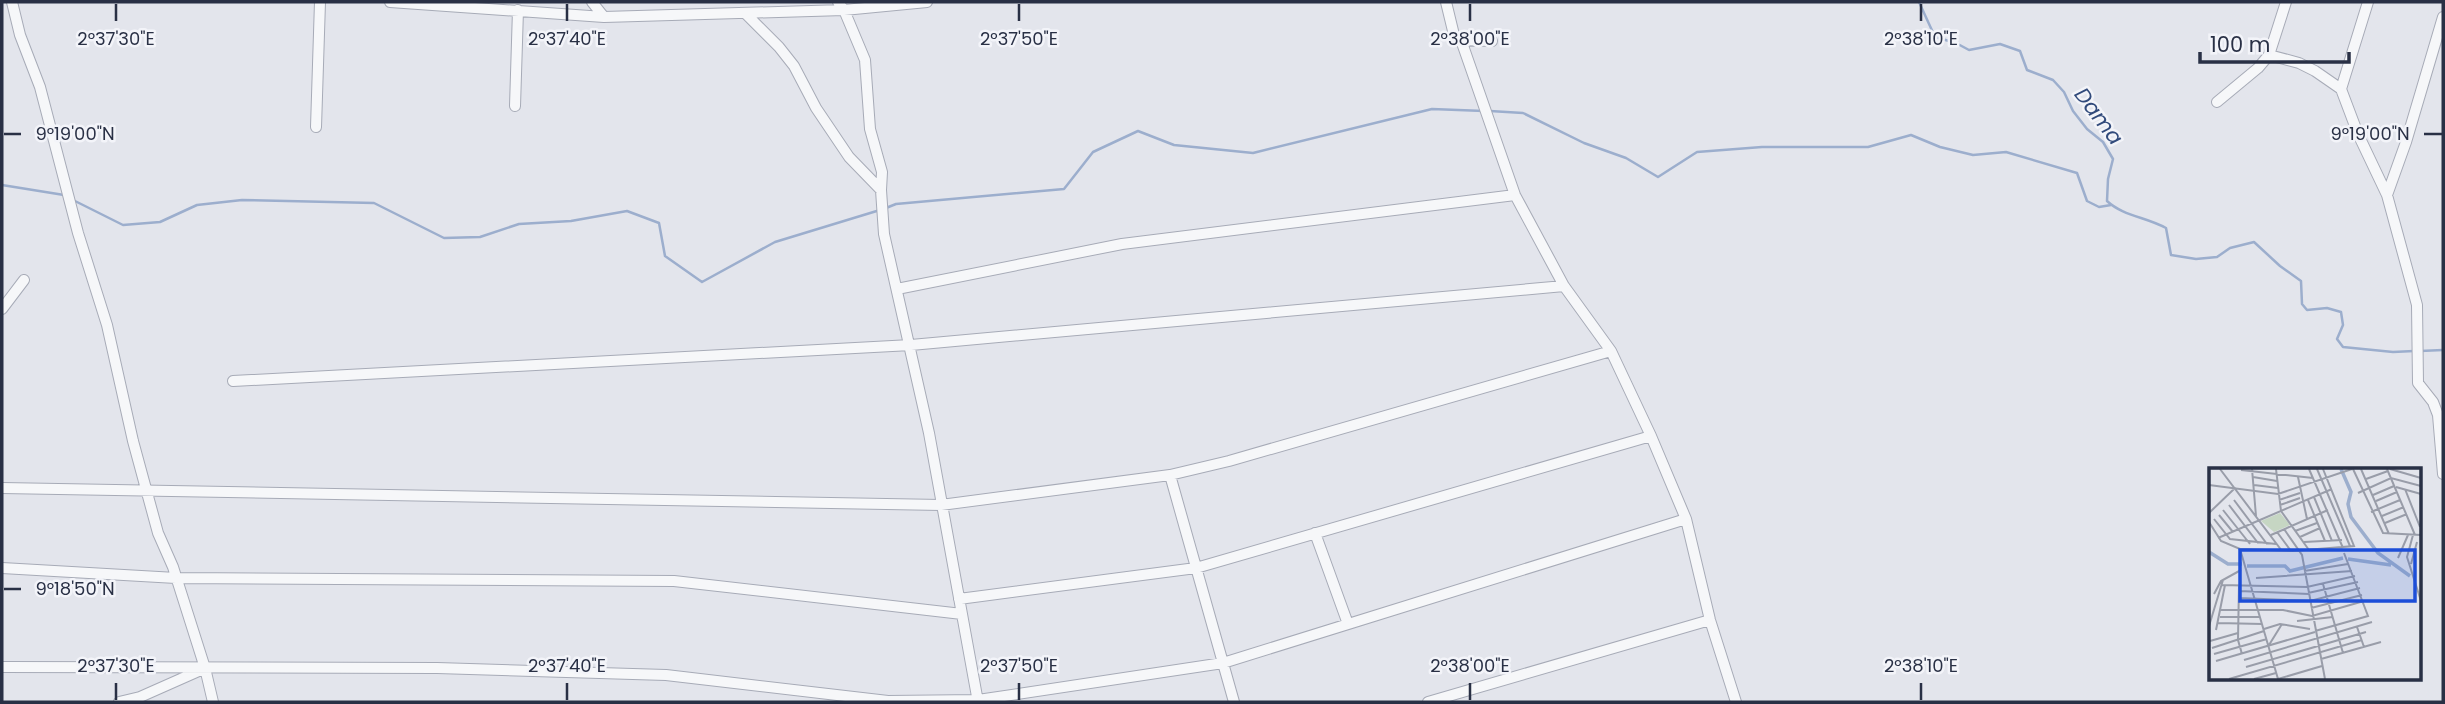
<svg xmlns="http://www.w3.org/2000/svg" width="2445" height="704" viewBox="0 0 2445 704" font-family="Poppins,sans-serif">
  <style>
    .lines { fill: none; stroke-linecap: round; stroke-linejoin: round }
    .stream { stroke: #9caecd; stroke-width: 2.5 }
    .minor-casing { stroke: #a7abb7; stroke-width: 12 }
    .minor { stroke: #f6f7f9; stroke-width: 10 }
    .ticks { fill: none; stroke: #293045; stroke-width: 2.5 }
    .labels { text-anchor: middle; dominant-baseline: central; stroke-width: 5; stroke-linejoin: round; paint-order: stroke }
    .water-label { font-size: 21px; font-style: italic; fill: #314a7b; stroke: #f3f4f9 }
    .inset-river { fill: none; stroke: #9caecd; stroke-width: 3.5 }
    .inset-road { fill: none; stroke: #999da9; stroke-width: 2 }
    .view { fill: #1d4ed8; fill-opacity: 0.15; stroke: #1d4ed8; stroke-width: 3.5 }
    .inset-edge { fill: none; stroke: #293045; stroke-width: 3.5 }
    .ticks-label { font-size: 18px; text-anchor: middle; fill: #293045; stroke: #f3f4f9; stroke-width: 5; stroke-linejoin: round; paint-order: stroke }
  </style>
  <rect width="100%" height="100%" fill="#e3e5ec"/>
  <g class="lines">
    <path class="stream" d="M 1919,2 L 1935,37 L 1956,43 L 1969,50 L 2000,44 L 2020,51 L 2027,70 L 2053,80 L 2064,92 L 2073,111 L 2087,129 L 2103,142 L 2113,159 L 2108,179 L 2107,201 C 2123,216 2146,217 2166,228 L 2171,255 L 2196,259 L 2217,257 L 2230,248 L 2254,242 L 2280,266 L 2301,281 L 2302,304 L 2307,310 L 2327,308 L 2341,312 L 2343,325 L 2337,339 L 2343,347 L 2393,352 L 2414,351
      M 1490,111 L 1523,113 L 1584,143 L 1626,158 L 1658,177 L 1697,152 L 1762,147 L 1868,147 L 1911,135 L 1940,147 L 1973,155 L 2006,152 L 2077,173 L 2087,201 L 2099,207 L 2111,205
      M 2,185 L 64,195
      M 73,200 L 123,225 L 160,222 L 197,205 L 242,200 L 374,203 L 444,238 L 480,237 L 519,224 L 571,221 L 627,211 L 659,223 L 665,256 L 702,282 L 775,242 L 880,210
      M 886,208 L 896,204 L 1064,189 L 1093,152 L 1138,131 L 1174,145 L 1253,153 L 1432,109 L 1484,111
      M 2420,351 L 2443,350"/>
    <defs>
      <path id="minor" d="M 12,2 L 20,35 L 40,87 L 78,233 L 107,325 L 133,441 L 158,533 L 173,567 L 205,668 L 213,702
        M 390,2 L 604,17 L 844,10 L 927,2
        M 592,2 L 604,17
        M 838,2 L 844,10 L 865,60 L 870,129 L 882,172 L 881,190 L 884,234 L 929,433 L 978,702
        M 1446,2 L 1454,35 L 1461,40 L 1492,41
        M 745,13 L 779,47 L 794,66 L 816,108 L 849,157 L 881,190
        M 1461,40 L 1515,195 L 1564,286 L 1611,351 L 1651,436 L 1686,519 L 1710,620 L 1736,702
        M 2269,55 L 2299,63 L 2315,71 L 2341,89 L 2358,134 L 2387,195 L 2417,305 L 2418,383 L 2433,402 L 2438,415 L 2443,474
        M 2341,89 L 2368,2
        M 2217,102 L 2258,68 L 2269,55 L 2286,2
        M 515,106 L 518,10
        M 316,127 L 320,2
        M 2387,195 L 2406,142 L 2443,17
        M 897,289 L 1122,244 L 1515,195
        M 2,309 L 24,280
        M 233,381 L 911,345 L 1564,286
        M 1170,475 L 1234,702
        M 2,488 L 941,505 L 1170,475 L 1229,461 L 1611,351
        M 1315,533 L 1348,624
        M 2,568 L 176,578 L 674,581 L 962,614
        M 959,599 L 1196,568 L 1651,436
        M 2,667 L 437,668 L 666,675 L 888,701 L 978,700 L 1223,663 L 1686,519
        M 119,702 L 140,697 L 201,670
        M 1428,702 L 1710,620"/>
    </defs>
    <use href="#minor" class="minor-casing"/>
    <use href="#minor" class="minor"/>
  </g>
  <path class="ticks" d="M 116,4 L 116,21M 567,4 L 567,21M 1019,4 L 1019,21M 1470,4 L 1470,21M 1921,4 L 1921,21M 4,134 L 21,134M 2424,134 L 2442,134M 4,589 L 21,589M 116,683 L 116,700M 567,683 L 567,700M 1019,683 L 1019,700M 1470,683 L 1470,700M 1921,683 L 1921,700"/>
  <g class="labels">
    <g class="water-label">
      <text transform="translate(2099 116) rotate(53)">Dama</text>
    </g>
  </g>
  <g transform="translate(2209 468)">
    <rect width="212" height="212" fill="#e3e5ec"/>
    <path d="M 71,45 L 81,57 L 65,64 L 52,53 Z" fill="#c6d6c3"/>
    <path class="inset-river" d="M 132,1 L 142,24 L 139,36 L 142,49 L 169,85 L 201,108M 0,84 L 19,96 L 33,96M 139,91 L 182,97M 38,98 L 76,98 L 81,103 L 134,90"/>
    <path class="inset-road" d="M 11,1 L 73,83M 43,1 L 47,48M 67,1 L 72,43 L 100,82M 100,1 L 134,80M 108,1 L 141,78M 144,1 L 174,65 L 212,67M 152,1 L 180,66M 178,1 L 206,67M 181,1 L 212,10M 32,2 L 104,10M 44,9 L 68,13M 89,9 L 98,51M 157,11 L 179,3M 0,17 L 69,26 L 143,1M 45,17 L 69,20M 187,19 L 212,26M 196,21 L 211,59M 149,25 L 182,10 L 212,18M 164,27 L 185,18M 105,29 L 123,73M 25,32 L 58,76M 70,32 L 91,25M 99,32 L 116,73M 167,33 L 188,24M 20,37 L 49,75M 71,37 L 91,30M 14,42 L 41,76M 162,44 L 191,32M 0,45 L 25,21M 10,47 L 24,64M 173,48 L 195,39M 5,51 L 21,71 L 67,76M 0,54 L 12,73 L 31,81 L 84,83 L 145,78 L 114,1M 176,55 L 198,46M 75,61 L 93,87 L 116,211M 86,63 L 108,55M 68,64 L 82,83M 62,67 L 119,42M 204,67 L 198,89 L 212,133M 91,69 L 111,60M 9,70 L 123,21M 95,74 L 133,72M 31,81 L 69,211 L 113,198M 189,90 L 199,67M 202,96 L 208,74M 95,103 L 139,96M 47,110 L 143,103M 114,116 L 134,185M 12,117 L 98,119 L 146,108M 30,117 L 29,172 L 33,186M 30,123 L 100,126M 99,125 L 149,114M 5,126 L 12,113 L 32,102M 30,130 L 101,133 L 151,120M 102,140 L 153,127M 12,142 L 74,142 L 103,148 L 155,133M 11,149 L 51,149M 88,153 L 124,149M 9,155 L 53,156M 0,158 L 14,112M 148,159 L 155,179M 55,161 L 71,156 L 101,161M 7,162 L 16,117M 106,163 L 159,148 L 135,85M 1,173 L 29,165M 60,177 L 73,156M 3,180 L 55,163M 5,186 L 58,171M 112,191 L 172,174M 35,192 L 163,154M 7,193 L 106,164M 37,199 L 157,164M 20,211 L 153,172M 45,211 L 67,205"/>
    <path class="view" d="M 31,82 L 206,82 L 206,133 L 31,133 Z"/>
    <rect width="212" height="212" class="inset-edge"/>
  </g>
  <g class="ticks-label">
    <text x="116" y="45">2°37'30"E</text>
    <text x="567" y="45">2°37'40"E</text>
    <text x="1019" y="45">2°37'50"E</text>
    <text x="1470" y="45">2°38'00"E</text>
    <text x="1921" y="45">2°38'10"E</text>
    <text x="75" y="140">9°19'00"N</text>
    <text x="2370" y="140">9°19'00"N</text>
    <text x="75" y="595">9°18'50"N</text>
    <text x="116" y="672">2°37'30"E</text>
    <text x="567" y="672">2°37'40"E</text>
    <text x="1019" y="672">2°37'50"E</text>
    <text x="1470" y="672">2°38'00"E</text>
    <text x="1921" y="672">2°38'10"E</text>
  </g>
  <rect width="2445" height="704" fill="none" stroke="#293045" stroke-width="7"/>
  <path d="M2200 52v10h149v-10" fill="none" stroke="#293045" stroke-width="3.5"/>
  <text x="2210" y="52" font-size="21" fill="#293045" stroke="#f3f4f9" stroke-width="5" paint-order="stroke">100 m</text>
</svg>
